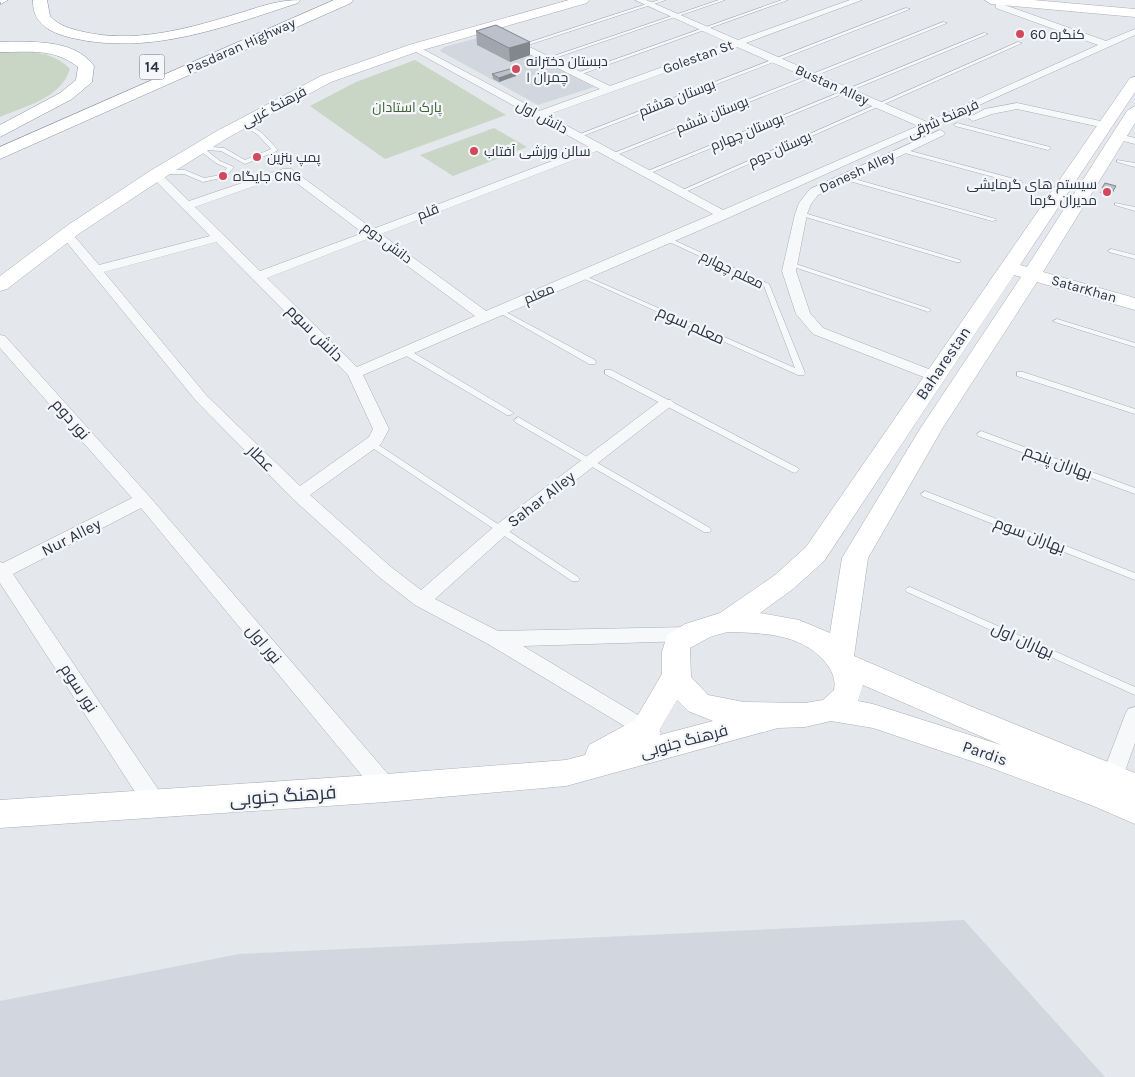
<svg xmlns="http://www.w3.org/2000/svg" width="1135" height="1077" viewBox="0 0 1135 1077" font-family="Karla,Cairo,sans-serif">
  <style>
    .built { fill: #d2d6de }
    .green { fill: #c9d6c5 }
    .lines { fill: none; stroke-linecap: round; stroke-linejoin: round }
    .lane-casing { stroke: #a9aeb7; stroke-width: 1 }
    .street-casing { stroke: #a9aeb7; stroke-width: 1 }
    .secondary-casing { stroke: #a9aeb7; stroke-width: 1 }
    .highway-casing { stroke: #8b94a3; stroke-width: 1 }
    .lane { fill: #f7f8fa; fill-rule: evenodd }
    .street { fill: #f7f8fa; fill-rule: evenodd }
    .secondary { fill: #fff; fill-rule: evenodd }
    .highway { fill: #fff; fill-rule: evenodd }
    .wall { fill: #a1a5ae }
    .shaded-wall { fill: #83868d }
    .building { fill: #bbc0ca; stroke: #83868d }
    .poi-dot { fill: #d1495b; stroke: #f4f6f9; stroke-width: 2 }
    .labels { text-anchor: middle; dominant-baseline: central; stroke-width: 4.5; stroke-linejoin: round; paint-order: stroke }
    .far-poi-label { font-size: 14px; fill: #2b3445; stroke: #f4f6f9; text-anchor: start }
    .far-street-label { font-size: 14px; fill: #2b3445; stroke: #f4f6f9 }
    .far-park-label { font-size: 14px; fill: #3f6138; stroke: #f4f6f9 }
    .shield { fill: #f4f6f9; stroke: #676e7b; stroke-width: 1 }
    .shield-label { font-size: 15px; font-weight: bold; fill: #2b3445 }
    .street-label { font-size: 16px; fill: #2b3445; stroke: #f4f6f9 }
    .near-street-label { font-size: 19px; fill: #2b3445; stroke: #f4f6f9 }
  </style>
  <rect width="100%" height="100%" fill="#e4e7ec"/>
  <path class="built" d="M 492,34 L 594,87 L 538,105 L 440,51 L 444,47 Z
    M 964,920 L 1105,1077 L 0,1077 L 0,1001 L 239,954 Z"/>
  <path class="green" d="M 0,51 C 26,52 51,49 70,69 C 60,99 27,105 0,117 Z
    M 415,60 L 506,115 L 385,159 L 310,106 L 356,82 Z
    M 494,128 L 527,147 L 453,176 L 420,155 Z"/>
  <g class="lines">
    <defs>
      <path id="lane" d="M 659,0 L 666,0 L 522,47 L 518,46 Z
        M 719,0 L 725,0 L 549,60 L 545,59 Z
        M 782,0 L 788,0 L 579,75 L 574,74 Z
        M 906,8 L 910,9 L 580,137 L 575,136 Z
        M 943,22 L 947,23 L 614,156 L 609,155 Z
        M 984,33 L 988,34 L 648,174 L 643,173 Z
        M 1018,42 L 1022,43 L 683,193 L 678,192 Z
        M 244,121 L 262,133 L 277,149 L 277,151 L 245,164 L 221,151 L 206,150 L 220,161 L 234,167 L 225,177 L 203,182 L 184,174 L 163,174 L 160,172 L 163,170 L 185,170 L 204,178 L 221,175 L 227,168 L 216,163 L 199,150 L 198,148 L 201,146 L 224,148 L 245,160 L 271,149 L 258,135 L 242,124 L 242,122 Z
        M 957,123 L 1050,147 L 1051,148 L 1048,150 L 955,126 L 954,125 Z
        M 903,149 L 1022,181 L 1023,182 L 1020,184 L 901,152 L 901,150 Z
        M 1117,160 L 1135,163 L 1135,167 L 1117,162 Z
        M 844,176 L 996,219 L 997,220 L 992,221 L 842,179 L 841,178 Z
        M 1115,203 L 1135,207 L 1135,211 L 1115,205 Z
        M 801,212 L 960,260 L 961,261 L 960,262 L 956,262 L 799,215 L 798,214 Z
        M 667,237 L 769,284 L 805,373 L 804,375 L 798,375 L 578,276 L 579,275 L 583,275 L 795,368 L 764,286 L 665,240 L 664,239 Z
        M 1111,249 L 1135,255 L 1135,259 L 1109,252 L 1108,251 Z
        M 790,262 L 930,309 L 931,310 L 928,312 L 926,311 L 788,265 L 788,263 Z
        M 500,309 L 595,360 L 596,362 L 595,364 L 589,364 L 498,312 L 497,311 Z
        M 1057,319 L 1135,343 L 1135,347 L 1055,322 L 1053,321 Z
        M 403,350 L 409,350 L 514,413 L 510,415 L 507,415 L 403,354 Z
        M 605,370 L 611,370 L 798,468 L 799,470 L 795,473 L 792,472 L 605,374 Z
        M 1017,372 L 1023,372 L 1135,409 L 1135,414 L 1017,376 Z
        M 518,417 L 710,528 L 711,530 L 710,532 L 704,532 L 515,422 L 514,420 Z
        M 981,431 L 1135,488 L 1135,494 L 978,436 L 977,434 Z
        M 371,440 L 578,577 L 580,579 L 578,581 L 572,581 L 368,445 L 367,443 L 368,441 Z
        M 925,491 L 1135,573 L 1135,580 L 922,496 L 921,494 Z
        M 910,587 L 1135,687 L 1135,695 L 907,592 L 905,590 L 907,588 Z"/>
      <path id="street" d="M 635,0 L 646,0 L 738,40 L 850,0 L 862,0 L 746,43 L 927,122 L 1098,45 L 996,8 L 996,4 L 1002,4 L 1106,41 L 1135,29 L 1135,35 L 728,218 L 363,375 L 389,429 L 381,444 L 310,495 L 391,567 L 421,590 L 496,525 L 661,400 L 671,400 L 674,403 L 671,406 L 508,533 L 435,599 L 498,631 L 688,627 L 695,629 L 698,634 L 695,639 L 688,641 L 523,646 L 658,727 L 661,733 L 658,739 L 651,742 L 488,644 L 415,605 L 379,577 L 293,499 L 197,402 L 60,234 L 62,231 L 70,231 L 99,265 L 210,236 L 152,177 L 150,175 L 156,171 L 160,173 L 189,201 L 283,169 L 291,169 L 373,229 L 589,147 L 409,48 L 417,46 L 539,111 L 600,89 L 509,44 L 509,40 L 515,40 L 610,86 L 729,43 ZM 737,47 L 918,126 L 723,210 L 547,115 ZM 597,151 L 713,214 L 486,311 L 381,234 ZM 286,175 L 363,233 L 260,271 L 195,207 ZM 370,238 L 475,316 L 357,367 L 267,278 ZM 216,242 L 348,375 L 373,429 L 369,437 L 300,486 L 207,396 L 104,272 Z
        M 1017,103 L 1105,122 L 1110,125 L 1105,128 L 1017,109 L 992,114 L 973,121 L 968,118 L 985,109 Z
        M 940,130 L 945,133 L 944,135 L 818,195 L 811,204 L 807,214 L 796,271 L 810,313 L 823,328 L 939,373 L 941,376 L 934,381 L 813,334 L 796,314 L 782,271 L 795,214 L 799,203 L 810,189 Z
        M 1119,134 L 1135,138 L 1135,144 L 1115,139 L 1115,135 Z
        M 0,335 L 5,336 L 149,496 L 394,781 L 397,788 L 394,795 L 386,798 L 378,795 L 141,508 L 13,574 L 164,798 L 167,805 L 164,812 L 156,815 L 148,812 L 0,583 L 0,562 L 3,563 L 132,498 L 0,348 Z
        M 1135,707 L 1135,743 L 1120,785 L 1112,787 L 1104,785 L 1101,778 L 1125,715 L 1128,709 Z"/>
      <path id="secondary" d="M 569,0 L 589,0 L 587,3 L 419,51 L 331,82 L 229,137 L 162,179 L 80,233 L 7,289 L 0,291 L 0,276 L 68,225 L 150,171 L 217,131 L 321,76 L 409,45 Z
        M 985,0 L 1033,0 L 1135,9 L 1135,17 L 991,4 Z
        M 1135,77 L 1135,92 L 1020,265 L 1027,267 L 1127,111 L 1135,106 L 1135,123 L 1043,272 L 1135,298 L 1135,310 L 1037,282 L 942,429 L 868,558 L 854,656 L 970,706 L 1135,773 L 1135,824 L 1091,805 L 986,766 L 873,728 L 831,721 L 805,727 L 778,728 L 566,786 L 386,802 L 0,828 L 0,800 L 386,774 L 566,760 L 585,755 L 589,745 L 635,720 L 662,674 L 662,652 L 667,635 L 685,624 L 720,613 L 775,575 L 806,547 L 1130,78 ZM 1014,275 L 1021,277 L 920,429 L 842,558 L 830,633 L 799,620 L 760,613 L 793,589 L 824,561 ZM 727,632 C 762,633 801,633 825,662 C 832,670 836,679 834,690 L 823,700 L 805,703 L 744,702 L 708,695 L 691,677 L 690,648 L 710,637 ZM 863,685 L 1001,745 L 873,704 L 858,701 ZM 677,700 L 688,711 L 713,721 L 656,736 Z"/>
      <path id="highway" d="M 0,0 L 8,0 L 1,4 Z
        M 33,0 L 47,0 L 50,16 C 59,26 71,29 84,32 C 133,43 183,30 230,16 C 254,9 275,0 300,0 L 298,3 C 224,27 150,56 72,38 C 52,33 32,25 33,0 Z
        M 334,0 L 353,0 L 351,3 L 0,159 L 0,147 Z
        M 0,42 C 30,42 74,38 94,66 L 92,82 L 72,99 L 0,137 L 0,125 L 60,93 L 76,80 L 78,67 C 54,48 30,52 0,52 Z"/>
    </defs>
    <use href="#lane" class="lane-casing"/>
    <use href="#street" class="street-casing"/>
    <use href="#secondary" class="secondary-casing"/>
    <use href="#highway" class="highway-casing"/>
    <use href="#lane" class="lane"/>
    <use href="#street" class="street"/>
    <use href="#secondary" class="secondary"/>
    <use href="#highway" class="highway"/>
  </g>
  <path class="wall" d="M 476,31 L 530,42 L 530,55 L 510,62 L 477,45 Z
    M 516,72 L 516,76 L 499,82 L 493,79 L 492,74 Z
    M 1105,183 L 1114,191 L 1111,196 L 1100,193 Z"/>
  <path class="shaded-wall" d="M 530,42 L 530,55 L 510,62 L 509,48 Z
    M 516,72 L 516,76 L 499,82 L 499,78 Z"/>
  <path class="building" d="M 496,25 L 530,42 L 509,48 L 476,31 Z
    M 510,69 L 516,72 L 499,78 L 492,74 Z
    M 1105,183 L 1116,186 L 1113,191 L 1102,188 Z"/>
  <g class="poi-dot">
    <circle cx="1020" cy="34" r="5"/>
    <circle cx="516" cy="69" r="5"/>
    <circle cx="474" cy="151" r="5"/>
    <circle cx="257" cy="157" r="5"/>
    <circle cx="223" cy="176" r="5"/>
    <circle cx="1107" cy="192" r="5"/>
  </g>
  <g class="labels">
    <g class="far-poi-label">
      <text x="1030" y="34">کنگره 60</text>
      <text x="526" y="61">دبستان دخترانه<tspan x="526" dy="16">چمران ۱</tspan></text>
      <text x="484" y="151">سالن ورزشی آفتاب</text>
      <text x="267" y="157">پمپ بنزین</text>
      <text x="233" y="176">جایگاه CNG</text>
      <text x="1097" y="184" text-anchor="end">سیستم های گرمایشی<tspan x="1097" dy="16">مدیران گرما</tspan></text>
    </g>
    <g class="far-street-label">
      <text transform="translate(241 46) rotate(-24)">Pasdaran Highway</text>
      <text transform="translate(698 57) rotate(-20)">Golestan St</text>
      <text transform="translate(832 85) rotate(24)">Bustan Alley</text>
      <text transform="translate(677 98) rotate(-21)">بوستان هشتم</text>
      <text transform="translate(274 107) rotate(-28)">فرهنگ غربی</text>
      <text transform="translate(712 115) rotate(-22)">بوستان ششم</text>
      <text transform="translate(542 117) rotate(28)">دانش اول</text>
      <text transform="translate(943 119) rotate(-24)">فرهنگ شرقی</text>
      <text transform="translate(747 132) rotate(-22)">بوستان چهارم</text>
      <text transform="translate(780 149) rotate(-24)">بوستان دوم</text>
      <text transform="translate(857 172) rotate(-25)">Danesh Alley</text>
      <text transform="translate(428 212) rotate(-21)">قلم</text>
      <text transform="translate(387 243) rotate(37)">دانش دوم</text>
      <text transform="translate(732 270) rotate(26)">معلم چهارم</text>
      <text transform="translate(1084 289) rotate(16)">SatarKhan</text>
      <text transform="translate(539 294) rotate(-23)">معلم</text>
    </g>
    <g class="far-park-label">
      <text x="407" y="107">پارک استادان</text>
    </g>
    <rect class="shield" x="139.5" y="54.5" width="25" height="25" rx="4"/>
    <g class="shield-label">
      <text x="152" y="67">14</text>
    </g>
    <g class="street-label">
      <text transform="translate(691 325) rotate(24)">معلم سوم</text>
      <text transform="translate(315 333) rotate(45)">دانش سوم</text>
      <text transform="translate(943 363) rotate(-56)">Baharestan</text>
      <text transform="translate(71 419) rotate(49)">نور دوم</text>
      <text transform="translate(261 458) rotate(45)">عطار</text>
      <text transform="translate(1058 462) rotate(20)">بهاران پنجم</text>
      <text transform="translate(541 499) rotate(-38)">Sahar Alley</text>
      <text transform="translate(1030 535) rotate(21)">بهاران سوم</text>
      <text transform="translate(71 537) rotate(-27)">Nur Alley</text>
      <text transform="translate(1023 640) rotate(24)">بهاران اول</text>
      <text transform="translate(264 644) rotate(50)">نور اول</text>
      <text transform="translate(79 688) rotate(57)">نور سوم</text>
      <text transform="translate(684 741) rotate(-15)">فرهنگ جنوبی</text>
      <text transform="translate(985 753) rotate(19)">Pardis</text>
    </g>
    <g class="near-street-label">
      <text transform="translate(283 796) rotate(-4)">فرهنگ جنوبی</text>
    </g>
  </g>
</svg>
